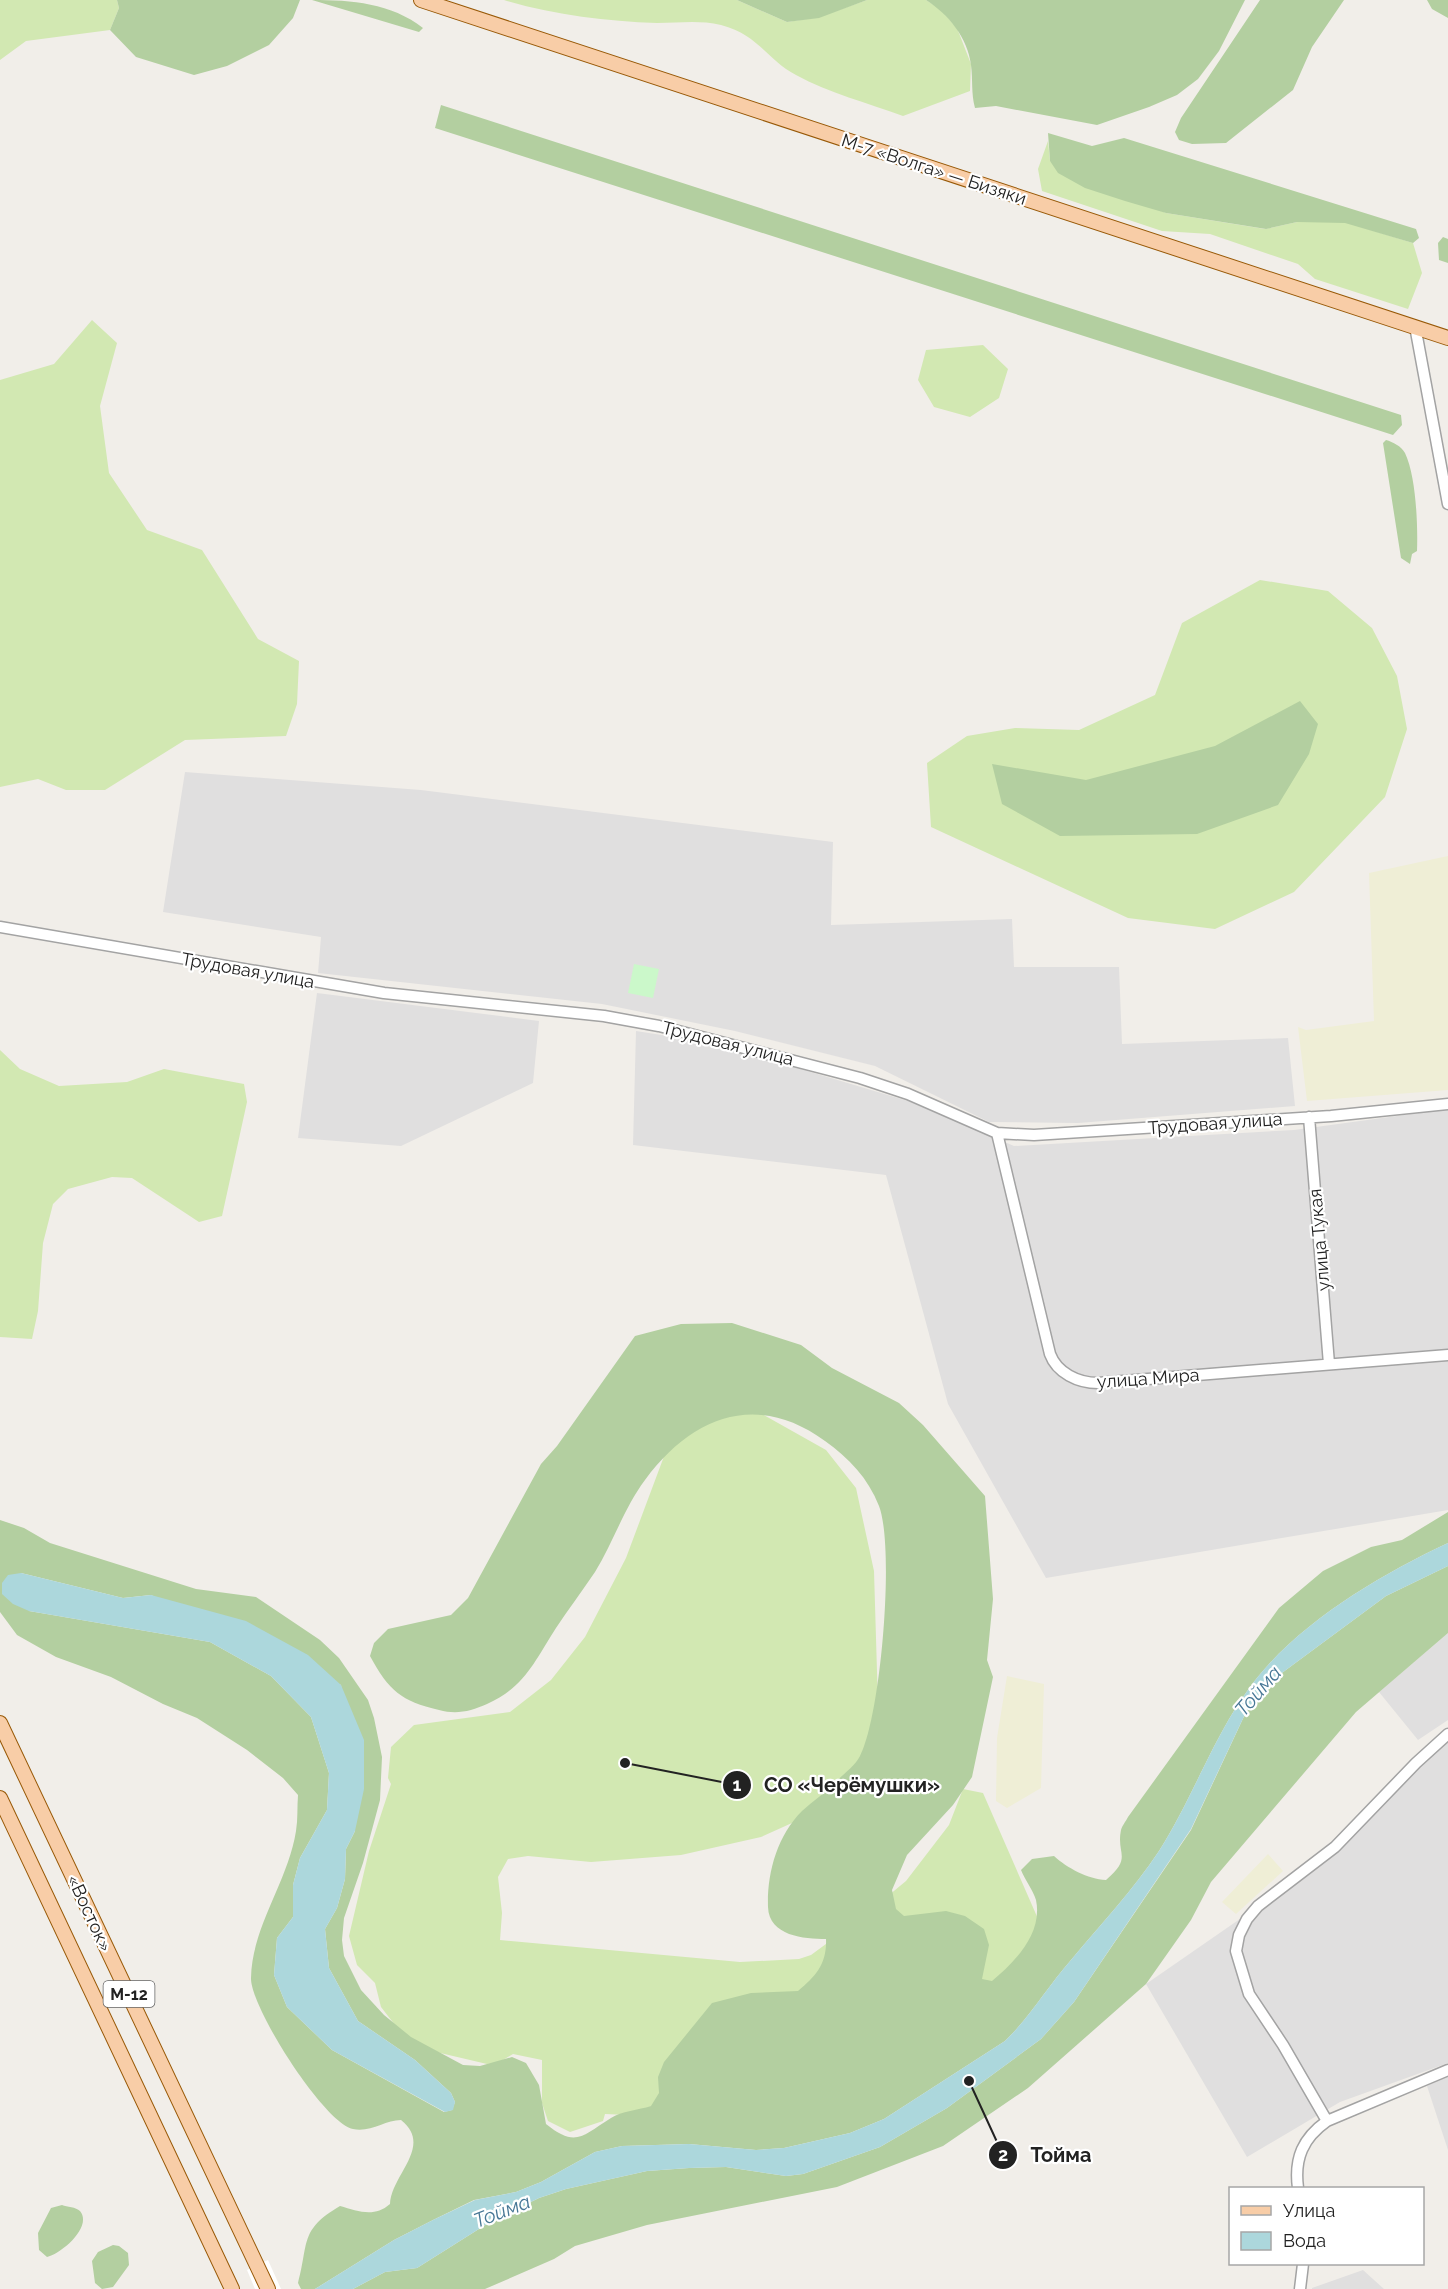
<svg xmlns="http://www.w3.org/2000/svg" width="1448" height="2289" viewBox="0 0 1448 2289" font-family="Raleway,sans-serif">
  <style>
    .residential { fill: #e0dfdf }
    .farmland { fill: #efeed6 }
    .grass { fill: #d2e8b2 }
    .forest { fill: #b3cfa0; fill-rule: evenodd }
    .park { fill: #cbf8ca }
    .water { fill: #acd7dc }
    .pier { fill: #fff }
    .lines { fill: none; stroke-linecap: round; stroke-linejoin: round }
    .minor-casing { stroke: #a3a3a3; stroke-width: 13 }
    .major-casing { stroke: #985907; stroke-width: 16 }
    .minor { stroke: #fff; stroke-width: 10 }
    .major { stroke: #f8cda7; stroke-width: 14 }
    .labels { text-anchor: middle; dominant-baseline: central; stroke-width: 4.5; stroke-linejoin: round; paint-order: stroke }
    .shield { fill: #fff; stroke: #646464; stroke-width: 1.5 }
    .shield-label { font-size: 16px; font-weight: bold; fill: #222 }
    .street-label { font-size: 18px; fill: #222; stroke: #fff }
    .water-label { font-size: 20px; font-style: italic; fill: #477796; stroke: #fff }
    .leader { fill: none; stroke: #222; stroke-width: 2 }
    .callout-dot { fill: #222; stroke: #fff; stroke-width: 2 }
    .mark-label { font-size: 18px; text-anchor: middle; font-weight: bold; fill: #fff }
    .callout-label { font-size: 20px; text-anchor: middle; font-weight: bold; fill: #222; stroke: #fff; stroke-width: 4.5; stroke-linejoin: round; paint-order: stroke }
  </style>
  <rect width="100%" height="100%" fill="#f1eee9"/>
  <path class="residential" d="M 185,772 L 421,790 L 833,842 L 831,925 L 1012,919 L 1014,967 L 1119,967 L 1122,1044 L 1288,1038 L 1295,1106 L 1078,1123 L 989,1122 L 875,1066 L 735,1031 L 602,1004 L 318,973 L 321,937 L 163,912 Z
    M 317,993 L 539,1021 L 533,1083 L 401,1146 L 298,1138 Z
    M 636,1031 L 713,1043 L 908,1101 L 1014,1146 L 1294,1130 L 1448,1109 L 1448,1510 L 1046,1578 L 948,1404 L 886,1175 L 633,1145 Z
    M 1448,1633 L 1448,1720 L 1418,1740 L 1379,1692 Z
    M 1448,1738 L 1448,2063 L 1340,2102 L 1247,2157 L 1146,1984 L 1276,1894 Z
    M 1448,2076 L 1448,2150 L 1427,2086 Z
    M 1363,2270 L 1384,2289 L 1312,2289 L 1312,2288 Z"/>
  <path class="farmland" d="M 1448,856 L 1448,1090 L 1307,1101 L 1298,1027 L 1306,1030 L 1374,1021 L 1369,873 Z
    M 1007,1676 L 1044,1684 L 1041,1788 L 1007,1808 L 996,1801 L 997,1738 Z
    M 1268,1854 L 1283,1871 L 1236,1914 L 1222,1902 Z"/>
  <path class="grass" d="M 0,0 L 117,0 L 119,8 L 110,30 L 26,41 L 0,60 Z
    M 504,0 L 737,0 L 787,22 L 819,17 L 867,0 L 926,0 L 940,9 L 957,28 L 971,64 L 970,91 L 903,116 C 868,103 829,93 796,75 C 767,60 759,35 721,25 C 699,20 680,23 657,23 C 605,21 554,15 504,0 Z
    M 1048,141 L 1050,161 L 1166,213 L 1265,229 L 1297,222 L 1345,222 L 1413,243 L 1422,273 L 1408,309 L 1315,279 L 1298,264 L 1210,234 L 1162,231 L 1042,191 L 1038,169 Z
    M 92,320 L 117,343 L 100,406 L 109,473 L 147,530 L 202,550 L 258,639 L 299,661 L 297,704 L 286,736 L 185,740 L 105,790 L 66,790 L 38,779 L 0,787 L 0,380 L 54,364 Z
    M 983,345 L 1008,369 L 999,398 L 970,417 L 934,407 L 918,380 L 926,350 Z
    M 1260,580 L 1328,591 L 1372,628 L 1397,676 L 1407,729 L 1385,797 L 1294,892 L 1215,929 L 1128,918 L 931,827 L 927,763 L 967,736 L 1015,728 L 1079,730 L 1155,695 L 1182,623 Z
    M 0,1050 L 20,1069 L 59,1086 L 127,1082 L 164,1069 L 244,1084 L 247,1102 L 222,1216 L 199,1222 L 132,1178 L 112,1177 L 68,1189 L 53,1204 L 43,1243 L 38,1311 L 32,1339 L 0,1337 Z
    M 760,1413 L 826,1450 L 856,1488 L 874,1571 L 878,1705 L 869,1747 L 852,1780 L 812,1814 L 761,1837 L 681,1855 L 591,1862 L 528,1856 L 508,1859 L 498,1877 L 502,1913 L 500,1940 L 740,1962 L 799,1959 L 811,1955 L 860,1919 L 906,1881 L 949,1825 L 963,1789 L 983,1793 L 1049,1944 L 1023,1974 L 627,2115 L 605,2114 L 603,2121 L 570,2132 L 548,2121 L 542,2103 L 542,2060 L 513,2054 L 498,2063 L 487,2064 L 436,2052 L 402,2034 L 381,2007 L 375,1983 L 357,1965 L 349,1936 L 369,1851 L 391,1784 L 388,1778 L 391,1747 L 414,1725 L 510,1712 L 551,1680 L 585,1637 L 626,1558 L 666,1451 L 717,1415 Z"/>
  <path class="forest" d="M 117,0 L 300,0 L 293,18 L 269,45 L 227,66 L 194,75 L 136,57 L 110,30 L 119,8 Z
    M 312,0 C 352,0 391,3 423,28 L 419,32 Z
    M 737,0 L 867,0 L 819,18 L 787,22 Z
    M 926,0 L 1245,0 L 1219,51 L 1198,79 L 1177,95 L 1149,107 L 1097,125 L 996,106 L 975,108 C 971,93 973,81 971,65 C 968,38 948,14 926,0 Z
    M 1260,0 L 1344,0 L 1312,47 L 1293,90 L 1226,143 L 1192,144 L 1179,140 L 1175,132 L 1181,118 Z
    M 1427,0 L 1448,0 L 1448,18 L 1432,9 Z
    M 441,105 L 1401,415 L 1402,425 L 1393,435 L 435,128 Z
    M 1048,133 L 1092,146 L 1124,138 L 1416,229 L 1419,238 L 1413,243 L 1345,223 L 1297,222 L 1266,229 L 1166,213 L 1125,201 L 1085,188 L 1058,173 L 1050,161 Z
    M 1443,237 L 1448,239 L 1448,263 L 1439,260 L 1438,243 Z
    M 1386,440 C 1393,442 1401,446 1405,453 C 1416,476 1418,525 1417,551 L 1412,554 L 1410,564 L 1401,558 L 1383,443 Z
    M 1300,701 L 1318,724 L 1309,754 L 1278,805 L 1197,834 L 1060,836 L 1002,804 L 992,764 L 1086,780 L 1215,746 Z
    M 732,1323 L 801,1345 L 832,1368 L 899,1403 L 923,1425 L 985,1496 L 993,1599 L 987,1660 L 993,1677 L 972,1777 L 953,1805 L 907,1855 L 892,1890 L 896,1909 L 904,1916 L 946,1911 L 965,1916 L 984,1929 L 989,1945 L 982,1979 L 992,1981 C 1015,1962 1043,1933 1036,1900 C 1033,1890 1025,1880 1021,1870 L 1032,1859 L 1054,1856 C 1067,1868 1088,1879 1106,1880 C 1133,1857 1116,1855 1121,1830 C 1122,1826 1126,1821 1128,1817 L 1279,1608 L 1323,1571 L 1371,1547 L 1402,1540 L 1448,1512 L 1448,1543 C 1386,1572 1316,1613 1269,1664 C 1219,1718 1198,1790 1159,1851 C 1133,1890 1101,1924 1071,1960 C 1048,1986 1030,2017 1005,2041 L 884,2119 L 850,2133 L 784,2148 L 756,2150 L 689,2144 L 622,2146 L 595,2152 L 541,2182 L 516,2192 L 474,2200 L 433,2220 L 394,2240 L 315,2289 L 301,2289 L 298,2283 C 309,2243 299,2230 340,2206 C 358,2211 374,2218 390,2204 C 391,2175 434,2146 401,2120 C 385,2120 370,2133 353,2129 C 324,2123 250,2007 251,1978 C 252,1926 288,1882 296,1831 C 298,1819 297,1807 298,1795 L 283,1778 L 247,1750 L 197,1718 L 163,1704 L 111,1677 L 56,1657 L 17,1635 L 0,1612 L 0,1520 L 24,1528 L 50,1543 L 196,1589 L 256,1597 L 320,1640 L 339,1658 L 368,1700 L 374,1718 L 382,1757 L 380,1800 L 363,1863 L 344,1918 L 342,1940 L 344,1956 L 361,1990 L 384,2015 L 411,2037 L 463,2065 L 480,2066 L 512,2057 L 526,2063 L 539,2085 L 546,2124 C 576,2148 582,2136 611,2118 C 621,2111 639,2110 651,2106 L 659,2093 L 658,2077 L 664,2062 L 712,2003 L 751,1993 L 798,1991 C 816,1976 827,1964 826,1939 C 804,1939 769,1936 768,1907 C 767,1873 777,1836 802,1811 C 813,1801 825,1793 835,1783 C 843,1774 855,1766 860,1756 C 881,1716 895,1548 879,1506 C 868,1478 849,1458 825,1441 C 757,1391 692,1416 645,1480 C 624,1508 613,1543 595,1572 C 582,1591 568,1610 556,1628 C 534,1662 525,1687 487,1704 C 471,1711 457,1715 439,1710 C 401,1701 389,1691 370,1656 L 374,1643 L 388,1629 L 451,1615 L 468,1598 L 541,1464 L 557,1446 L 635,1336 L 681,1324 ZM 21,1573 L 123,1598 L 151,1595 L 341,1685 L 355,1831 L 346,1849 L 345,1879 L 337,1908 L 325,1929 L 329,1968 L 358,2021 L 415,2060 L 451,2093 L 455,2102 L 452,2110 L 444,2112 L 332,2050 L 287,2007 L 274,1975 L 277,1938 L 293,1917 L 293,1885 L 300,1858 L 327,1810 L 329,1773 L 311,1717 L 271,1676 L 210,1642 L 29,1611 Z
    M 1448,1566 L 1448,1633 L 1356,1712 L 1211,1882 L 1191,1920 L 1146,1984 L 1028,2088 L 943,2146 L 837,2187 L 647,2225 L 575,2246 L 554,2259 L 485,2289 L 353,2289 L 385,2272 L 417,2268 L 490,2222 L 539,2198 L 566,2189 L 647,2171 L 689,2168 L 726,2167 L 786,2176 L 803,2174 L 880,2147 L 947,2108 L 1041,2039 L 1074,2002 L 1191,1830 L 1247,1710 L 1271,1681 L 1386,1596 Z
    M 62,2205 C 67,2207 76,2207 80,2211 C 93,2227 61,2254 47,2257 L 39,2250 L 38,2233 L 51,2208 Z
    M 113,2245 L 119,2246 L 128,2253 L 129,2265 L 113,2287 L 102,2289 L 95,2283 L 92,2261 L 98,2252 Z"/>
  <path class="park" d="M 634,964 L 659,969 L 653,998 L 628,993 Z"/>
  <path class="water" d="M 1448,1543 L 1448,1566 L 1386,1596 L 1271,1681 L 1247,1710 L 1191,1829 L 1074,2002 L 1041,2039 L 947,2108 L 880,2147 L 803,2174 L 786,2176 L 726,2167 L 689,2168 L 647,2171 L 566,2189 L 539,2198 L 490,2222 L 417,2268 L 385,2272 L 353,2289 L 315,2289 L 394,2240 L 433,2220 L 475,2200 L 516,2192 L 541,2182 L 595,2152 L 622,2146 L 689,2144 L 756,2150 L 784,2148 L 850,2133 L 884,2119 L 1005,2041 C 1030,2017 1048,1986 1071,1960 C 1101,1924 1133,1890 1159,1851 C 1198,1790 1219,1718 1269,1664 C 1316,1613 1386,1572 1448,1543 Z
    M 21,1573 L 123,1598 L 151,1595 L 246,1621 L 308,1655 L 341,1685 L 364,1740 L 364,1789 L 355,1831 L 346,1849 L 345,1879 L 337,1908 L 325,1929 L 329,1968 L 358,2021 L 415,2060 L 451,2093 L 455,2102 L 453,2110 L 445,2112 L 332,2050 L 287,2007 L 274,1975 L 277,1938 L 293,1917 L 293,1885 L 300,1858 L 327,1810 L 329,1773 L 311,1717 L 271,1676 L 210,1642 L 29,1611 L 13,1604 L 2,1594 L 2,1583 L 8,1575 Z"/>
  <path class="pier" d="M 268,2260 L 281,2289 L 255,2289 L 247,2270 Z"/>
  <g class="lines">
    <defs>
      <path id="minor" d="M 1415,326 L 1448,504
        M 0,927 L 384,993 L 604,1016 L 659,1026 L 860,1078 L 908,1094 L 997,1133 L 1034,1135 L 1331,1116 L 1448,1104
        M 1309,1117 L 1329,1364
        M 997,1133 L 1050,1354 C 1057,1373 1078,1383 1098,1383 L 1448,1355
        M 1327,2121 L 1283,2045 L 1249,1994 L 1236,1951 L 1239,1935 L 1247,1919 L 1258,1906 L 1335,1847 L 1416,1763 L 1448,1734
        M 1298,2188 C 1294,2158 1303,2138 1327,2121 L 1448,2070
        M 1300,2289 L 1303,2264"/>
      <path id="major" d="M 421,0 L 1448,338
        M 0,1723 L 268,2289
        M 0,1798 L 232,2289"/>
    </defs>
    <use href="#minor" class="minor-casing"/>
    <use href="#major" class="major-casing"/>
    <use href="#minor" class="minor"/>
    <use href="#major" class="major"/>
  </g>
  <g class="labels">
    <rect class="shield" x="103.5" y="1981" width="51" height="26" rx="4.5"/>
    <g class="shield-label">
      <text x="129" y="1994">М-12</text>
    </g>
    <g class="street-label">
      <text transform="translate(934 169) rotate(18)">М-7 «Волга» — Бизяки</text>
      <text transform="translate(248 970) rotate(10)">Трудовая улица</text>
      <text transform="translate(728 1043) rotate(14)">Трудовая улица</text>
      <text transform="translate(1215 1123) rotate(-4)">Трудовая улица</text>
      <text transform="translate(1319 1240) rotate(-95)">улица Тукая</text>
      <text transform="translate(1148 1378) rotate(-4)">улица Мира</text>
      <text transform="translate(90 1913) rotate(65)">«Восток»</text>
    </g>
    <g class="water-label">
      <text transform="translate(1258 1691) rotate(-49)">Тойма</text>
      <text transform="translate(502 2211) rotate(-21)">Тойма</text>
    </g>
  </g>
  <path class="leader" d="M625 1763L737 1785M969 2081L1003 2155"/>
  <g class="callout-dot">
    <circle cx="625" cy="1763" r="6"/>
    <circle cx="969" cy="2081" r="6"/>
    <circle cx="737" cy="1785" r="15"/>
    <circle cx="1003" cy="2155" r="15"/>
  </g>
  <g class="mark-label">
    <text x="737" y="1791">1</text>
    <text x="1003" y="2161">2</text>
  </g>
  <g class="callout-label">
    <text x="852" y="1792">СО «Черёмушки»</text>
    <text x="1061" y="2162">Тойма</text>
  </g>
  <rect x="1229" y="2187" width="195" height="78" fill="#ffffff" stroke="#a7a7a7" stroke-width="1.5"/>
  <rect x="1241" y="2206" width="30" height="9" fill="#f8cda7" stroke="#a7a7a7" stroke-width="1.5"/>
  <text x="1283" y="2217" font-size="18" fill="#222222">Улица</text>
  <rect x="1241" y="2232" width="30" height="18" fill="#acd7dc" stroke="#a7a7a7" stroke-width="1.5"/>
  <text x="1283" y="2247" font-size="18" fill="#222222">Вода</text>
</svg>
